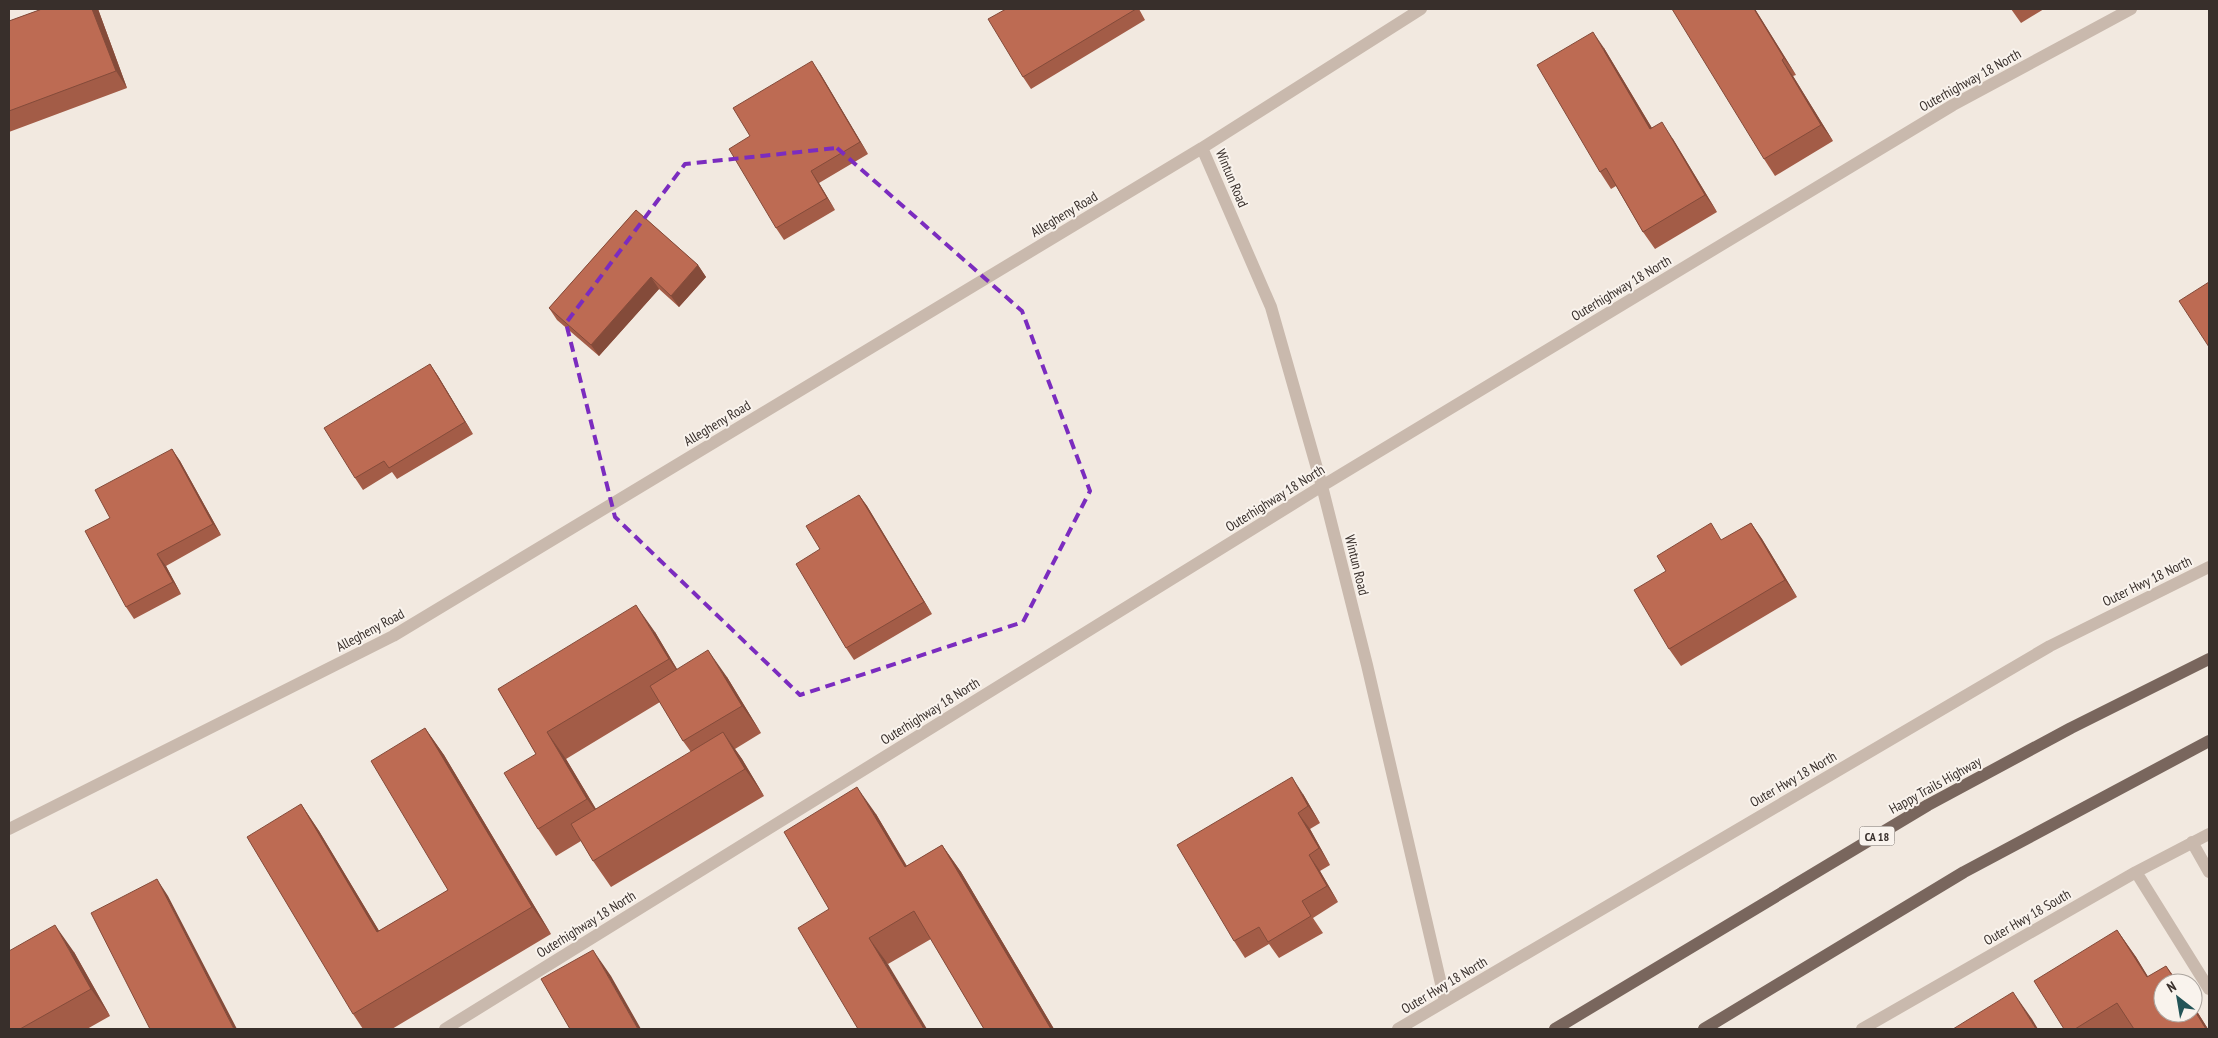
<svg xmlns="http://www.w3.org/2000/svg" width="2218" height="1038" viewBox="0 0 2218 1038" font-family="'PT Sans Narrow',sans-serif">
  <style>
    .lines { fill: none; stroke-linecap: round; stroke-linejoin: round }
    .minor { stroke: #c9b9ad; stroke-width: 12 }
    .major { stroke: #79665d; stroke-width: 12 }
    .wall { fill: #a35c47; fill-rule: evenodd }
    .shaded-wall { fill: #844b3a }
    .building { fill: #bd6b53; stroke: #844b3a }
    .marked { fill: none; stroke: #7b2cbf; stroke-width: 4; stroke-dasharray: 10 6; stroke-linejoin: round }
    .labels { text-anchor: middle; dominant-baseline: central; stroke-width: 4; stroke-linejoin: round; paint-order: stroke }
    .shield { fill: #f9f3ed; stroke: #726a65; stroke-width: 1 }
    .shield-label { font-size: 12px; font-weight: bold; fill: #382f2b }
    .street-label { font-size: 14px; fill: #382f2b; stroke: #f9f3ed }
  </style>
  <rect width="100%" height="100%" fill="#f2e9e0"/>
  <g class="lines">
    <path class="minor" d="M 1202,148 L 1271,307 L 1322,486 L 1367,665 L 1445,1001
      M 9,829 L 393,636 L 1202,148 L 1421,9
      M 2192,842 L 2209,872
      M 2136,872 L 2209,989
      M 445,1029 L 1322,486 L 1953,105 L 2131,9
      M 1398,1029 L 2050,646 L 2209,567
      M 1862,1029 L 2136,872 L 2209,834"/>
    <path class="major" d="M 1555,1029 L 1928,805 L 2071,728 L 2209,659
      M 1704,1029 L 1964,872 L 2209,741"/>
  </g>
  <path class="wall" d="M 42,9 L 98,9 L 127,88 L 9,132 L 9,21 Z
    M 1006,9 L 1139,9 L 1145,20 L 1031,89 L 1023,77 Z
    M 1755,9 L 1796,75 L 1793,76 L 1833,141 L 1775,176 L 1764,159 Z
    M 2011,9 L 2044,9 L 2021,23 Z
    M 1604,48 L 1652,128 L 1673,139 L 1717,212 L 1655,249 L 1643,232 L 1616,186 L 1611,189 L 1600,172 Z
    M 820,73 L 868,154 L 819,183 L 835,210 L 784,240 L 776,228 L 750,136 Z
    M 636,210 L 698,265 L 706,277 L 679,307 L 659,289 L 599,356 L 557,320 L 549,308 Z
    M 430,364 L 438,376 L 473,434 L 397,479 L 392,472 L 363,490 L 355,478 Z
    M 172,449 L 180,461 L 221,535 L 166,566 L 181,594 L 134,619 L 126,607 L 110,518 Z
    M 859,495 L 867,506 L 932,614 L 854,660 L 846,648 L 820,549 Z
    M 1751,523 L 1762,539 L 1797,597 L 1681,666 L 1669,649 L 1722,540 Z
    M 655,632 L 677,669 L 727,677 L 761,733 L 735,749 L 742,759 L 764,796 L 611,887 L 593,861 L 581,841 L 556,856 L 538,829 L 536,754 L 498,689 ZM 660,702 L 683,741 L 691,752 L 596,809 L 566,759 Z
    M 425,728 L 444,755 L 551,934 L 392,1029 L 363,1029 L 353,1014 L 301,804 L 319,831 L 379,931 L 448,890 Z
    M 1303,794 L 1320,823 L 1310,829 L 1330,865 L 1320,871 L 1338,902 L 1313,918 L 1323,933 L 1279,958 L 1269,944 L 1245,958 L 1234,941 Z
    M 876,814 L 907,866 L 942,845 L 961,872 L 1054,1029 L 984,1029 L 931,939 L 888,964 L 829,909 Z
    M 2117,930 L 2136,957 L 2148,977 L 2166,966 L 2179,983 L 2163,983 L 2193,1005 L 2208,1029 L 2064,1029 Z
    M 74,952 L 110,1016 L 87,1029 L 9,1029 Z"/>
  <path class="shaded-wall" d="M 92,9 L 98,9 L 127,88 L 116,71 Z
    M 1754,9 L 1755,9 L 1796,75 L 1784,58 Z
    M 1593,32 L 1604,48 L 1662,145 L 1650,129 Z
    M 1782,60 L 1793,76 L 1833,141 L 1821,125 Z
    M 812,61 L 820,73 L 868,154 L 860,142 Z
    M 1662,122 L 1673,139 L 1717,212 L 1705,195 Z
    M 811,171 L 819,183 L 835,210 L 827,198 Z
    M 698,265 L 706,277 L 679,307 L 671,296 Z
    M 651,277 L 659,289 L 599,356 L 591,345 Z
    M 430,364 L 438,376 L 473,434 L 465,422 Z
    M 172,449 L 180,461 L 221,535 L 213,524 Z
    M 859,495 L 867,506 L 932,614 L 924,602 Z
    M 1751,523 L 1762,539 L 1797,597 L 1785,580 Z
    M 157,554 L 166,566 L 181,594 L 173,582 Z
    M 636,605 L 655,632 L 687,686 L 669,659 Z
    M 708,650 L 727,677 L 761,733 L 742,706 Z
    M 425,728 L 444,755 L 551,934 L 532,907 Z
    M 547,732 L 566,759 L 606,826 L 587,799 Z
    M 723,732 L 742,759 L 764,796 L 745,769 Z
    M 1292,777 L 1303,794 L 1320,823 L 1308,806 Z
    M 857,787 L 876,814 L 923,894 L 905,867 Z
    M 301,804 L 319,831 L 396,959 L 377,932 Z
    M 1298,813 L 1310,829 L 1330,865 L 1319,848 Z
    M 942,845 L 961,872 L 1054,1029 L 1051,1029 Z
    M 1309,855 L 1320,871 L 1338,902 L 1327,886 Z
    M 157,879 L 168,896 L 237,1029 L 234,1029 Z
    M 55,925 L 74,952 L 110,1016 L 91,989 Z
    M 2117,930 L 2136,957 L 2163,1001 L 2147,977 Z
    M 869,938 L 888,964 L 927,1029 L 924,1029 Z
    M 593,950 L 611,976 L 641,1029 L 638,1029 Z
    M 2013,992 L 2032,1019 L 2038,1029 L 2036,1029 Z
    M 2193,1005 L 2208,1029 L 2206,1029 L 2193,1008 Z"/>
  <path class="building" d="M 42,9 L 92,9 L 116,71 L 9,111 L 9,21 Z
    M 1006,9 L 1136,9 L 1023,77 L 988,19 Z
    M 1672,9 L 1754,9 L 1784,58 L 1782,60 L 1821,125 L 1764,159 Z
    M 1593,32 L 1650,129 L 1662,122 L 1705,195 L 1643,232 L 1606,168 L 1600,172 L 1537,65 Z
    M 812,61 L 860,142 L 811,171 L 827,198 L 776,228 L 729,149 L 750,136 L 733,108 Z
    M 636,210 L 698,265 L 671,296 L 651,277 L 591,345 L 549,308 Z
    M 2209,282 L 2209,347 L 2179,301 Z
    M 430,364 L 465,422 L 389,468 L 384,461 L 355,478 L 324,428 Z
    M 172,449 L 213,524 L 157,554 L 173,582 L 126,607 L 85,531 L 110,518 L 95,490 Z
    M 859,495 L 924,602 L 846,648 L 796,564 L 820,549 L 806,526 Z
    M 1711,523 L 1721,540 L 1751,523 L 1785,580 L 1669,649 L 1634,590 L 1666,571 L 1657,556 Z
    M 636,605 L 669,659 L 547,732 L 587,799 L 538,829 L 504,773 L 536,754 L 498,689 Z
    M 708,650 L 742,706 L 683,741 L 650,686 Z
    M 425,728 L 532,907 L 353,1014 L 247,837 L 301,804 L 377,932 L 448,890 L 371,761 Z
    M 723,732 L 745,769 L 593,861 L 571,824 Z
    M 1292,777 L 1308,806 L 1298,813 L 1319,848 L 1309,855 L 1327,886 L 1302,901 L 1311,916 L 1268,942 L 1259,927 L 1234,941 L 1177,845 Z
    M 857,787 L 905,867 L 942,845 L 1051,1029 L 984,1029 L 914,911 L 869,938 L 924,1029 L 858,1029 L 798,928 L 829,909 L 784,832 Z
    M 157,879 L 234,1029 L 150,1029 L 91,913 Z
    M 55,925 L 91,989 L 20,1029 L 9,1029 L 9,951 Z
    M 2117,930 L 2147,977 L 2166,966 L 2177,983 L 2163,983 L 2163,1013 L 2193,1013 L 2193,1008 L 2206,1029 L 2134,1029 L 2117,1003 L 2075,1029 L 2064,1029 L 2034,981 Z
    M 593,950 L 638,1029 L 570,1029 L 541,979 Z
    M 2013,992 L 2036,1029 L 1953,1029 Z"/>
  <path class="marked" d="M 837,148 L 1022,311 L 1090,491 L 1023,622 L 800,695 L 615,517 L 566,323 L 685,164 Z"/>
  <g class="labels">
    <rect class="shield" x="1859.5" y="826.5" width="35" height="19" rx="4"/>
    <g class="shield-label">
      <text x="1877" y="836">CA 18</text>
    </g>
    <g class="street-label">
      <text transform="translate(1970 80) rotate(-29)">Outerhighway 18 North</text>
      <text transform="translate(1232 178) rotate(67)">Wintun Road</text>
      <text transform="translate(1064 214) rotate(-31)">Allegheny Road</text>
      <text transform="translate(1621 288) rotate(-31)">Outerhighway 18 North</text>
      <text transform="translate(717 423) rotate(-31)">Allegheny Road</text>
      <text transform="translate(1275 498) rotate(-32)">Outerhighway 18 North</text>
      <text transform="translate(1357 565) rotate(76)">Wintun Road</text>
      <text transform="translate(2147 581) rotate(-26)">Outer Hwy 18 North</text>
      <text transform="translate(370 630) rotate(-28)">Allegheny Road</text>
      <text transform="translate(930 711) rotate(-32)">Outerhighway 18 North</text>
      <text transform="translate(1793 779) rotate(-30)">Outer Hwy 18 North</text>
      <text transform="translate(1935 785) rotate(-29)">Happy Trails Highway</text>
      <text transform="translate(2027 917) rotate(-30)">Outer Hwy 18 South</text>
      <text transform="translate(586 924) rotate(-32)">Outerhighway 18 North</text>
      <text transform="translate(1444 985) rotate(-31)">Outer Hwy 18 North</text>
    </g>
  </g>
  <rect width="2218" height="1038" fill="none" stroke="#382f2b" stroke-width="20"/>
  <g transform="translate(2178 998) rotate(329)"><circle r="24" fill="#f9f3ed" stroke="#aca59f"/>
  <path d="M0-4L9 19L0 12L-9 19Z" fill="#235457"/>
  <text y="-8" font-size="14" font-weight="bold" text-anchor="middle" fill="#382f2b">N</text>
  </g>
</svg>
